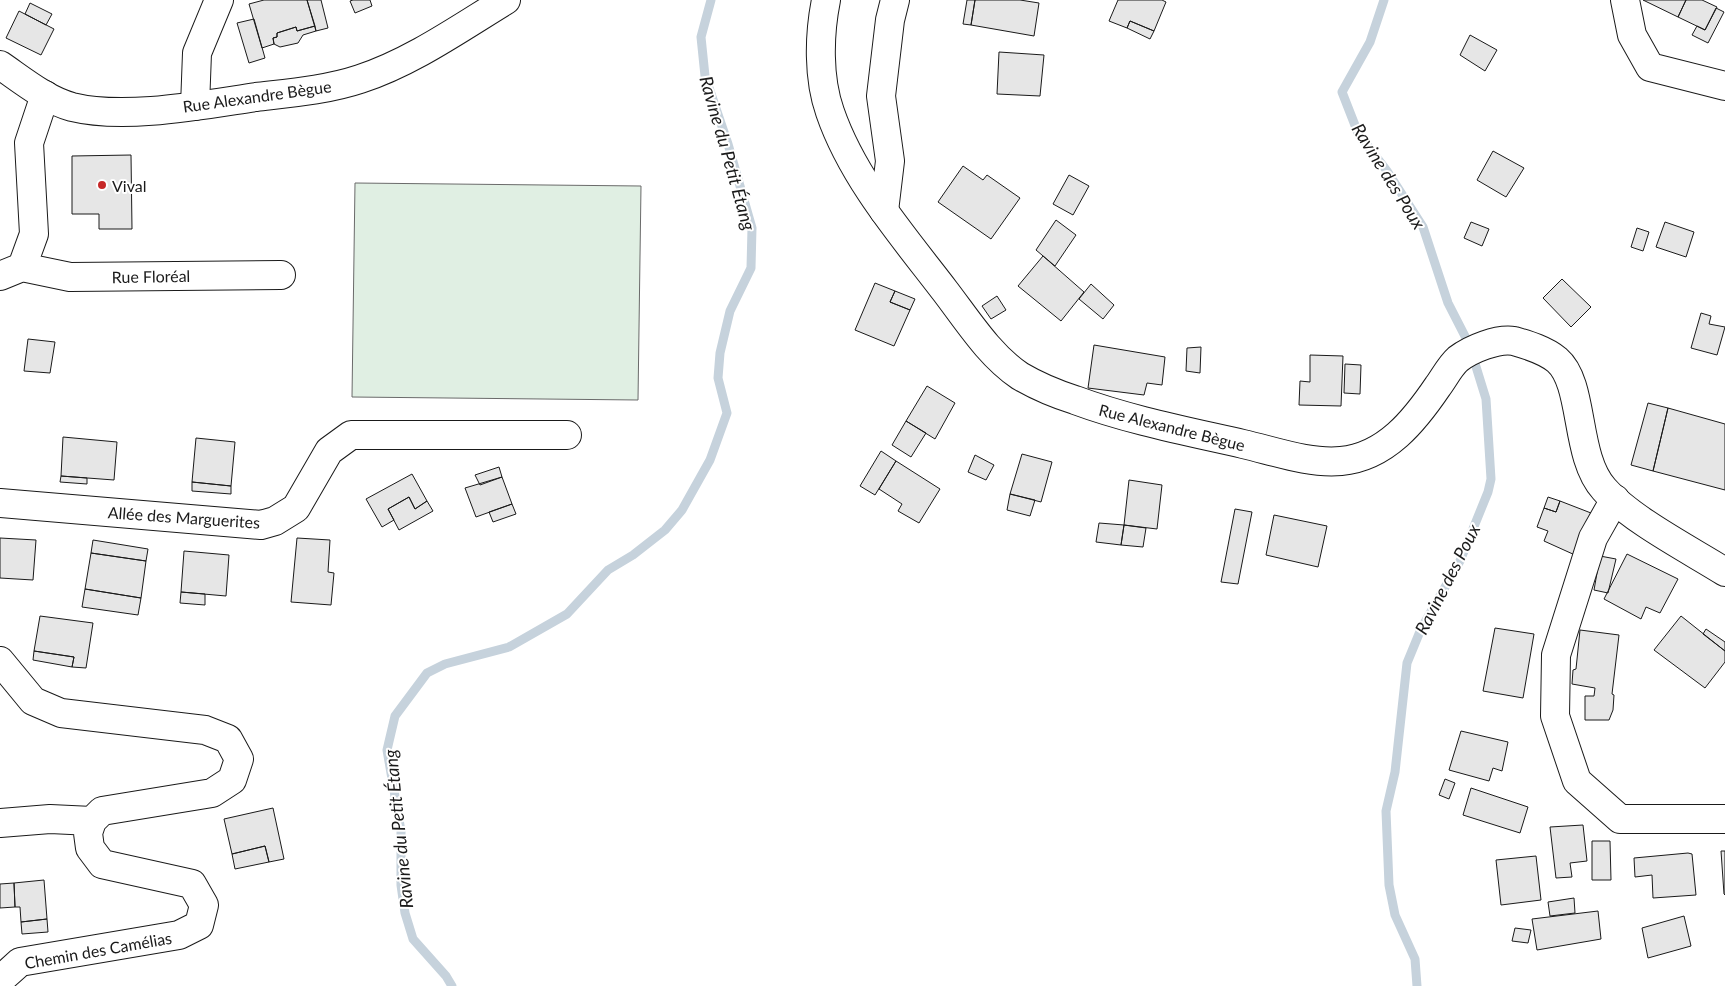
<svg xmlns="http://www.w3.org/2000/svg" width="1725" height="986" viewBox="0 0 1725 986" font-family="Lato,sans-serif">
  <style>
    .green { fill: #e0efe3; stroke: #6a6a6a }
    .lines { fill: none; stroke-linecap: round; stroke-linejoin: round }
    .stream { stroke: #c6d2dc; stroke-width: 9 }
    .building { fill: #e6e6e6; stroke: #1a1a1a }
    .minor-casing { stroke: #1a1a1a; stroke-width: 30 }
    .major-casing { stroke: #1a1a1a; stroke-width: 30 }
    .minor { stroke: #fff; stroke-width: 28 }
    .major { stroke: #fff; stroke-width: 28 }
    .poi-dot { fill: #c62828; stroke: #fff; stroke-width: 2 }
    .labels { text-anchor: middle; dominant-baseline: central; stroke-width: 4; stroke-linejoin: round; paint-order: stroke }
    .street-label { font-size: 16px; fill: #1a1a1a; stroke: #fff }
    .poi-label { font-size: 16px; fill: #1a1a1a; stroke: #fff; text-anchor: start }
    .water-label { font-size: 18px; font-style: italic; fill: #1a1a1a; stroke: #fff }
  </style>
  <rect width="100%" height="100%" fill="#fff"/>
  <path class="green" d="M 355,183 L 641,186 L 638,400 L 352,397 Z"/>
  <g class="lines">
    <path class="stream" d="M 1384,0 L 1370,42 L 1342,92 L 1358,133 L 1387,171 L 1423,227 L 1448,303 L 1469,344 L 1486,399 L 1491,479 L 1488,492 L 1460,561 L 1421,629 L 1407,663 L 1395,772 L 1386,811 L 1389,885 L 1395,915 L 1415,959 L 1417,986
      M 452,986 L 446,976 L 413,939 L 405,913 L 401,885 L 401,831 L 387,750 L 395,716 L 427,673 L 445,664 L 509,647 L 567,614 L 608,570 L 633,555 L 665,530 L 682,510 L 710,460 L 727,413 L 718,378 L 720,353 L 730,311 L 751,268 L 752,228 L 728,144 L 705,76 L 701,37 L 711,0"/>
  </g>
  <path class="building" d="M 264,0 L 307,0 L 315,26 L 297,31 L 296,27 L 277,33 L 277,37 L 273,38 L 274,44 L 262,48 L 249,4 Z
    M 307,0 L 321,0 L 328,28 L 316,31 Z
    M 353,0 L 370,0 L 372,6 L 355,13 L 350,1 Z
    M 967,0 L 975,0 L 971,25 L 963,24 Z
    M 975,0 L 1020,0 L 1039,3 L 1034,36 L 971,25 Z
    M 1118,0 L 1162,0 L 1166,2 L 1154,31 L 1130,21 L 1127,28 L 1109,21 Z
    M 1643,0 L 1686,0 L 1678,17 Z
    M 1686,0 L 1702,0 L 1717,7 L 1705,30 L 1678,17 Z
    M 30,3 L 52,14 L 46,25 L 25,14 Z
    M 1716,8 L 1724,12 L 1708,43 L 1692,35 L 1697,26 L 1705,30 Z
    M 19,11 L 54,29 L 41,55 L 6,38 Z
    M 254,19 L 265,58 L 249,63 L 237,23 Z
    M 1130,21 L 1154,31 L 1150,39 L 1127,28 Z
    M 315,26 L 316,31 L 303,35 L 298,43 L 280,47 L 274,44 L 273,38 L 277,37 L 277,33 L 296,27 L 297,31 Z
    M 1470,35 L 1497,50 L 1485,71 L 1460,55 Z
    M 999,52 L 1044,55 L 1040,96 L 997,94 Z
    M 1493,151 L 1524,168 L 1506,197 L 1477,180 Z
    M 131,155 L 132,229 L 99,229 L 99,214 L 72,214 L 72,156 Z
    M 963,166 L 983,180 L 987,175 L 1020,198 L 991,239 L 938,202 Z
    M 1069,175 L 1089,186 L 1073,215 L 1053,204 Z
    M 1056,220 L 1076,235 L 1055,266 L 1036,250 Z
    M 1471,222 L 1489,229 L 1482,246 L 1464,238 Z
    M 1665,222 L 1694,232 L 1686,257 L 1656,247 Z
    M 1637,228 L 1649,232 L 1643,251 L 1631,247 Z
    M 1043,256 L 1084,292 L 1061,321 L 1018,286 Z
    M 1562,279 L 1591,307 L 1571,327 L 1543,298 Z
    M 875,283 L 895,291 L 890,302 L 910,310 L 894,346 L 855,330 Z
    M 1091,284 L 1114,305 L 1103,319 L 1079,299 Z
    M 895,291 L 915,299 L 910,310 L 890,302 Z
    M 997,296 L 1006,310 L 991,319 L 982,306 Z
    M 1701,313 L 1711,316 L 1709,324 L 1725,327 L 1717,355 L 1691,348 Z
    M 28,339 L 55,342 L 50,373 L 24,371 Z
    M 1094,345 L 1165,357 L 1162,385 L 1147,383 L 1144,395 L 1088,388 Z
    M 1201,347 L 1200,373 L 1186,371 L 1187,348 Z
    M 1310,355 L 1343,356 L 1341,406 L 1299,405 L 1300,381 L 1310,382 Z
    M 1345,364 L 1361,365 L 1360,394 L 1344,393 Z
    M 927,386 L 955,403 L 935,439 L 906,421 Z
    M 1648,403 L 1668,408 L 1653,471 L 1631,465 Z
    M 1668,408 L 1725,424 L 1725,490 L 1653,471 Z
    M 906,421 L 926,433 L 911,457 L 892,445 Z
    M 63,437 L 117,442 L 114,480 L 61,476 Z
    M 196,438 L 235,442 L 231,486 L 192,482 Z
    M 881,451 L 896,461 L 875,495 L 860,486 Z
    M 1022,454 L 1052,462 L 1041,502 L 1010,494 Z
    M 975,455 L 994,465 L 986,480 L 968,472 Z
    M 896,461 L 940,489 L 919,523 L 898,511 L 902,504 L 879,489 Z
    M 499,467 L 502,477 L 480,485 L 475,475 Z
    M 412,474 L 427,501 L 415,509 L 409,497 L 388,509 L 394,520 L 382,527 L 366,499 Z
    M 61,476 L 87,478 L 87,484 L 60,482 Z
    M 502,477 L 512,504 L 476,517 L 465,488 Z
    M 1129,480 L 1162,485 L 1157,529 L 1124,525 Z
    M 192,482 L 231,486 L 231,494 L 192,491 Z
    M 1010,494 L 1035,500 L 1030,516 L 1007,510 Z
    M 409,497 L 415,509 L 427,501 L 433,511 L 399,530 L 388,509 Z
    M 1548,497 L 1560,501 L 1556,512 L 1544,508 Z
    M 1560,501 L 1591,513 L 1575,555 L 1544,541 L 1548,531 L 1537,527 L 1544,508 L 1556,512 Z
    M 512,504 L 516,514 L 493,522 L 489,512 Z
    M 1235,509 L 1252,512 L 1238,584 L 1221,582 Z
    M 1274,515 L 1327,526 L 1318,567 L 1266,555 Z
    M 1099,523 L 1124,525 L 1121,545 L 1096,542 Z
    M 1124,525 L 1146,528 L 1143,547 L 1121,545 Z
    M 0,538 L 36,540 L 33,580 L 0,578 Z
    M 297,538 L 330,540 L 328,572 L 334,573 L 331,605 L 291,602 Z
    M 93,540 L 148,549 L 146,561 L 91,553 Z
    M 184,551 L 229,555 L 226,596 L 181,592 Z
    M 91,553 L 146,561 L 141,598 L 85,589 Z
    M 1627,554 L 1678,579 L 1660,613 L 1646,607 L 1641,619 L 1604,599 Z
    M 1600,556 L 1616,559 L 1608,593 L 1594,590 Z
    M 85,589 L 141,598 L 138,615 L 82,607 Z
    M 181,592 L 205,594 L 205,605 L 180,603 Z
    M 40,616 L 93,623 L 86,668 L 72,667 L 74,657 L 34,651 Z
    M 1681,616 L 1725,651 L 1725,662 L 1705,688 L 1654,650 Z
    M 1495,628 L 1534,634 L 1523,698 L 1483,691 Z
    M 1706,629 L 1725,642 L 1725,651 L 1703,634 Z
    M 1580,630 L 1619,635 L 1612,694 L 1614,695 L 1613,710 L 1609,720 L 1585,720 L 1585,696 L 1594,696 L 1595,688 L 1572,684 L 1573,670 L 1576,669 Z
    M 34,651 L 74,657 L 72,667 L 33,660 Z
    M 1461,731 L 1508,742 L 1502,771 L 1493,768 L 1489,781 L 1449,770 Z
    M 1445,779 L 1455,783 L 1449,799 L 1439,795 Z
    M 1471,788 L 1528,807 L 1520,833 L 1463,815 Z
    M 273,808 L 284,859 L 269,862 L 265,846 L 232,854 L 224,819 Z
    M 1583,825 L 1587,861 L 1570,863 L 1572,877 L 1556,878 L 1550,827 Z
    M 1592,841 L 1610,841 L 1611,880 L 1592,880 Z
    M 265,846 L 269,862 L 235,869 L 232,854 Z
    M 1721,851 L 1725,851 L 1725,895 L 1724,894 Z
    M 1688,853 L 1692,854 L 1696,895 L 1653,898 L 1652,875 L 1635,877 L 1634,858 Z
    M 1536,856 L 1541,900 L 1501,905 L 1496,860 Z
    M 44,880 L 47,919 L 21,922 L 20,907 L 15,907 L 14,883 Z
    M 14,883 L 15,907 L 0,908 L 0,884 Z
    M 1574,898 L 1575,913 L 1550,916 L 1548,902 Z
    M 1598,911 L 1601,939 L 1537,950 L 1532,919 Z
    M 1684,916 L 1691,946 L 1648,958 L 1642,928 Z
    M 47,919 L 48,932 L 22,934 L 21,922 Z
    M 1515,928 L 1531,930 L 1528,943 L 1512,941 Z"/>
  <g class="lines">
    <defs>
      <path id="minor" d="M 1625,0 L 1632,35 L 1650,67 L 1725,86
        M 195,106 L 197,53 L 219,0
        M 884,211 L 890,161 L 881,96 L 890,20 L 895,0
        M 22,267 L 70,277 L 281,275
        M 0,276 L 22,267 L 34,234 L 29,143 L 45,95
        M 1615,499 L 1593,538 L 1556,655 L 1555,716 L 1577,781 L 1620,819 L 1725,819
        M 0,503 L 261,525 L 275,521 L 296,508 L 329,451 L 351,435 L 567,435
        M 0,661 L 33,701 L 61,713 L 205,730 L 228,739 L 239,759 L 232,780 L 212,793 L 102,811 L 92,821 L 88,833 L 90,848 L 102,864 L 192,884 L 204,905 L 199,925 L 179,935 L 20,962 L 0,980
        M 0,823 L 50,819 L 92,821"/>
      <path id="major" d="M 826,0 C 819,35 818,78 830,112 C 853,179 903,236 945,291 C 968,321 989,355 1020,376 C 1037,386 1056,394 1075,400 C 1129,420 1186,431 1243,444 C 1274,451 1309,464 1341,461 C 1386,457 1415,420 1438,386 C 1444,378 1450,366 1458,359 C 1471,349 1498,338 1514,341 C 1528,345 1545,350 1557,360 C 1585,384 1574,456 1604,489 C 1630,519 1690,550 1725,572
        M 0,65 C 22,80 46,100 72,107 C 125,120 202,105 256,97 C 290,93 327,90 360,79 C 412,62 460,28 506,0"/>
    </defs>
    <use href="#minor" class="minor-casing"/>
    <use href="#major" class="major-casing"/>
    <use href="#minor" class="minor"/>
    <use href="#major" class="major"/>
  </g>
  <circle class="poi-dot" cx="102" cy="185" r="5"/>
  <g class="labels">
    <g class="street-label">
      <text transform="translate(257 96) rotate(-8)">Rue Alexandre Bègue</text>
      <text transform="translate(151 276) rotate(-1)">Rue Floréal</text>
      <text transform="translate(1172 427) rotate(14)">Rue Alexandre Bègue</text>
      <text transform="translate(184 517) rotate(4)">Allée des Marguerites</text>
      <text transform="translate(98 950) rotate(-10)">Chemin des Camélias</text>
    </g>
    <g class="poi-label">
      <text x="112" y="185">Vival</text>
    </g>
    <g class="water-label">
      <text transform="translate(728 153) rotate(74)">Ravine du Petit Étang</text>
      <text transform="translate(1389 176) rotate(58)">Ravine des Poux</text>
      <text transform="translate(1447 579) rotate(-63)">Ravine des Poux</text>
      <text transform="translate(398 829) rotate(-96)">Ravine du Petit Étang</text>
    </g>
  </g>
</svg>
